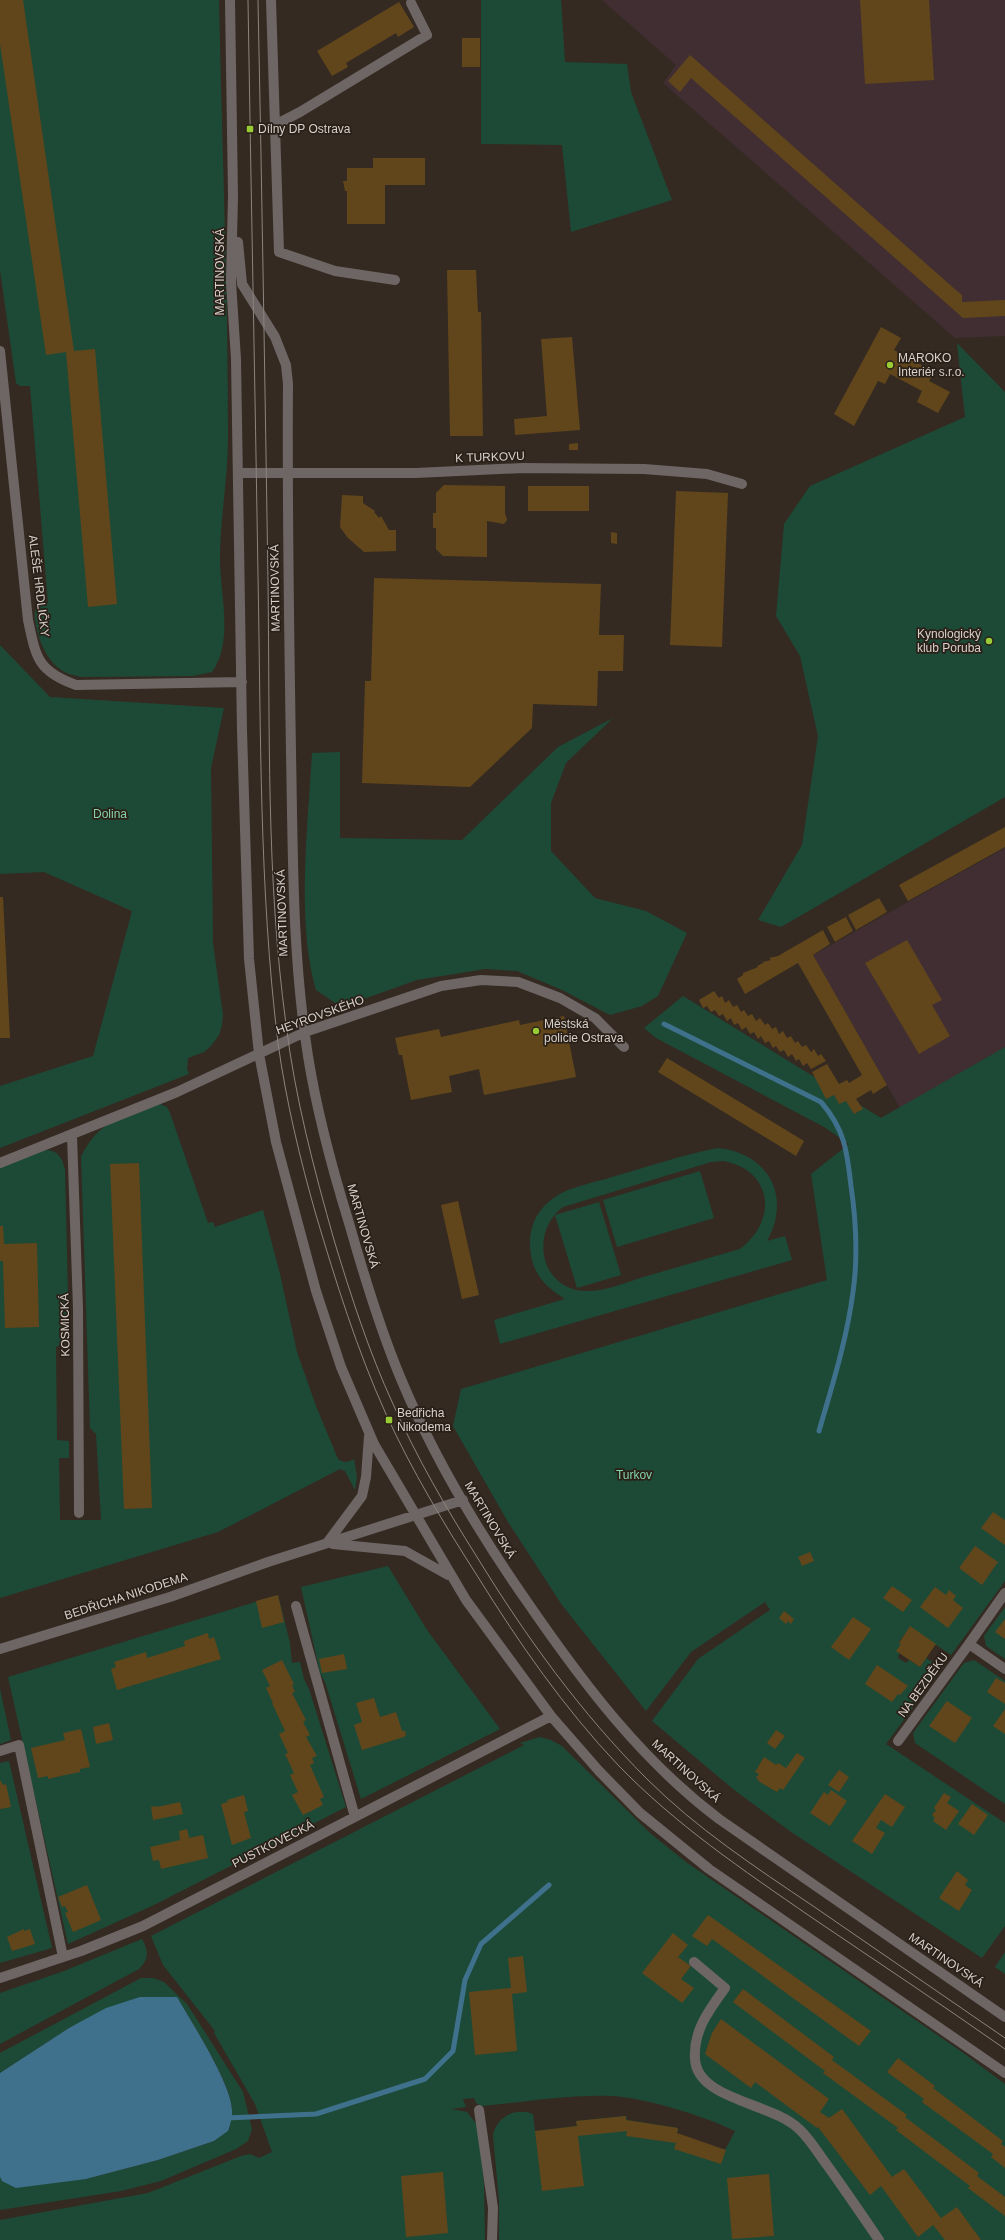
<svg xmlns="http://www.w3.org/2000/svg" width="1005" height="2240" viewBox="0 0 1005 2240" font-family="Arial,sans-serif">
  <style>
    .industrial { fill: #412e33 }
    .green { fill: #1d4a36; fill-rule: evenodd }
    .water { fill: #3f718c }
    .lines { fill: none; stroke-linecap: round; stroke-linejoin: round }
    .stream { stroke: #3f718c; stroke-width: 5 }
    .building { fill: #61461b }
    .minor { stroke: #6e6665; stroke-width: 10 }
    .tram { stroke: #8c847e; stroke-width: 1 }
    .poi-dot { fill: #99cb35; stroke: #2a2018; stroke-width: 1.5 }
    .labels { text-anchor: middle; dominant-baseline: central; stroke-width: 3.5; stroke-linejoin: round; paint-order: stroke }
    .poi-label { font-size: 12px; fill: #d7d0cb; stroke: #2a2018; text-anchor: start }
    .street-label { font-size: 12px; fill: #d7d0cb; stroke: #2a2018 }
    .park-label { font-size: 12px; fill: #82d3aa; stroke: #2a2018 }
  </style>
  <rect width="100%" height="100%" fill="#342a22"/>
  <path class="industrial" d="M 602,0 L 1005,0 L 1005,336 L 955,338 L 663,83 L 676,65 Z
    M 1005,848 L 1005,1047 L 900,1108 L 813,955 Z"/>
  <path class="green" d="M 0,0 L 219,0 C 222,146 228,292 228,438 C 228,478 220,519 220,559 C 220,595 234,641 212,672 L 193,676 L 81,677 C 73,675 66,674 60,669 C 44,658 34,629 35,610 L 39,605 L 48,603 L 30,386 L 20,386 L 16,383 L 0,270 Z
    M 481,0 L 561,0 L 565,62 L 627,64 L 631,92 L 672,200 L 571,232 L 562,145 L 481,144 Z
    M 957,343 L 1005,392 L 1005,797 L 781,927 L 758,920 L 802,845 L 818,736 L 800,656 L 776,616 L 784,524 L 810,486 L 965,417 Z
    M 0,645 L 50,697 L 224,708 L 211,768 L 213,943 L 223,1015 L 222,1025 L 219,1035 L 211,1046 L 204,1052 L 188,1058 L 187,1069 L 189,1074 L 0,1148 L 0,1086 L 93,1056 L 132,911 L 44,872 L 0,874 Z
    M 613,718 L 566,763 L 551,803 L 551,851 L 595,898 L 646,911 L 687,933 L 658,996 L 642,1006 L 610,1015 L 562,990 L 517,971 L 485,969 L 417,980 L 341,1007 L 316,990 C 296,922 308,825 312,753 L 340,752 L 340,838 L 462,840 L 558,747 Z
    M 683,996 L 881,1118 L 1005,1047 L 1005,1581 L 951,1655 L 910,1627 L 899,1642 L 901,1644 L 898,1658 L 906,1663 L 909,1660 L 920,1667 L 926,1658 L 942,1668 L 886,1744 L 1005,1823 L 1005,1926 L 982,1958 L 791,1832 L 733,1789 L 652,1721 L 698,1659 L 770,1610 L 765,1602 L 691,1652 L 646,1711 L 562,1605 L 508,1522 L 453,1426 L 461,1389 L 827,1280 L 811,1174 L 849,1144 L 824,1127 L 656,1038 L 644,1028 Z
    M 158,1103 L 167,1107 L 170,1113 L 208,1223 L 213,1222 L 215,1227 L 263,1210 L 280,1274 L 297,1352 L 316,1406 L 338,1459 C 346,1464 347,1462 354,1459 L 357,1477 L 355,1490 L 345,1471 L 340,1469 L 218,1532 L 0,1598 L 0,1166 C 15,1160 49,1140 60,1157 C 63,1160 63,1165 65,1169 L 69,1336 L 65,1343 L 56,1347 L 57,1440 L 69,1441 L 69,1458 L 59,1458 L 60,1520 L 101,1520 L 96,1434 L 90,1428 L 81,1157 C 99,1119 122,1118 158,1103 Z
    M 718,1148 C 768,1153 792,1196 767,1241 L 785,1236 L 792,1260 L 500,1344 L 494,1320 L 565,1299 C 544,1286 531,1272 530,1246 C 529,1226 538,1208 555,1197 C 571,1186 594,1183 612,1177 C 647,1167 682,1155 718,1148 ZM 724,1161 C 773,1171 778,1220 740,1249 C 709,1258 678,1267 647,1276 C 626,1282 599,1295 576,1290 C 537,1280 533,1229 563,1207 L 711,1162 Z
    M 700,1171 L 714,1218 L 617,1247 L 603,1200 Z
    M 599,1202 L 621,1275 L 577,1288 L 555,1215 Z
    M 388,1566 L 427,1630 L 500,1729 L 361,1799 L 325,1682 L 320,1673 L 301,1587 Z
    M 278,1595 L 290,1643 L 292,1663 L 300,1662 L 304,1679 L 309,1689 L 346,1807 L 154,1905 L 68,1944 L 8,1677 Z
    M 1005,1607 L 1005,1659 L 986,1646 L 984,1636 Z
    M 974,1660 L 1005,1681 L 1005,1804 L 915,1743 L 913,1733 L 964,1663 Z
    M 0,1689 L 11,1740 L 0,1744 Z
    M 540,1737 L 551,1740 L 562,1746 L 650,1833 L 686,1862 L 962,2052 L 1005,2084 L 1005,2240 L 499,2240 L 499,2201 L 493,2135 C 497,2117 515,2107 533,2114 L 535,2131 L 577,2126 L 576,2121 L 626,2116 L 627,2120 L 678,2128 L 677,2134 L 725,2150 L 735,2131 C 704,2116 647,2098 612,2096 C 569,2094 525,2102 482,2106 L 476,2103 L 474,2098 L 463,2099 L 466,2107 L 451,2109 L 467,2112 L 478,2126 L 484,2184 L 485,2240 L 0,2240 L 0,2220 L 148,2193 L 241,2156 L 250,2154 L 259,2158 L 272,2152 L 255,2104 L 214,2033 L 215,2031 L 163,1965 L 151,1936 L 524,1745 L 520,1743 Z
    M 9,1761 L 52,1948 L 0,1963 L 0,1763 Z
    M 142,1939 C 149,1951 149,1959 139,1969 L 0,2044 L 0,1993 L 64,1971 Z
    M 1005,1952 L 1005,1974 L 995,1967 Z
    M 141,1978 L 153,1978 L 164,1982 L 187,2004 L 243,2092 L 252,2129 L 248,2141 L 236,2149 L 161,2181 L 121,2191 L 0,2210 L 0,2177 L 2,2181 L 86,2179 L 158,2160 L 214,2141 L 228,2131 C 230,2125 233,2117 232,2110 C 231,2082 192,2023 177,1997 L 69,2028 L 0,2073 L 0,2053 Z"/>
  <path class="water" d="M 140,1997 L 177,1997 C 192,2023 231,2083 232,2110 C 233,2117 230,2125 228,2131 L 214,2141 L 158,2160 L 86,2179 L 16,2188 L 2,2181 L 0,2177 L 0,2073 L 69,2028 L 106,2008 Z"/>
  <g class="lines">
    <path class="stream" d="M 664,1024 L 821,1102 C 845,1130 847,1151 851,1186 C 856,1220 858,1257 853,1292 C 847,1339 832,1386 819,1431
      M 226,2118 L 316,2114 L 425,2079 L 453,2051 L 465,1980 L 481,1944 L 549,1885"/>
  </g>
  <path class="building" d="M 0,0 L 23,0 L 74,351 L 95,349 L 117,604 L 88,607 L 66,352 L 46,355 L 0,44 Z
    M 860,0 L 929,0 L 934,80 L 865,84 Z
    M 399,2 L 414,27 L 398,37 L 396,33 L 346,63 L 348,67 L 332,76 L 317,51 Z
    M 462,38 L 480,38 L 480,67 L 462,67 Z
    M 690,55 L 957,291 L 962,295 L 962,302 L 1005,300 L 1005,316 L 963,318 L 691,78 L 680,92 L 668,81 Z
    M 373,158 L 425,158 L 425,185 L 385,185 L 385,224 L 347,224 L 347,191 L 345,191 L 343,181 L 347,181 L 347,168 L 373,168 Z
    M 447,270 L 476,270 L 478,312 L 481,312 L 483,436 L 450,436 Z
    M 881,327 L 901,338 L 894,350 L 934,372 L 929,381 L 950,392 L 938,413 L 917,402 L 922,391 L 890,374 L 885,384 L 878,381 L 854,426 L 834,414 Z
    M 572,337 L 580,430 L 515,435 L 514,419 L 547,416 L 541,339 Z
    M 578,443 L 578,450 L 569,450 L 569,444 Z
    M 444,485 L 505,486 L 505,513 L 507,520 L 504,524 L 487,521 L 487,557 L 443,556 L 436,549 L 436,528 L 433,528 L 433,513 L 436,513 L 436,493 Z
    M 528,486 L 589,486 L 589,511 L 528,511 Z
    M 676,491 L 728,493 L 722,647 L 670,645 Z
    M 342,495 L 363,496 L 363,503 L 375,511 L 374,512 L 379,518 L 381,516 L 389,530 L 396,530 L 396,551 L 364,552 L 347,537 L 340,527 Z
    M 611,532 L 617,533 L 617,544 L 611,543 Z
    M 374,578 L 601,584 L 599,635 L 624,635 L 623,671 L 598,671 L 597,706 L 533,704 L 532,728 L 470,787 L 362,783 L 365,681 L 371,681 Z
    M 1005,827 L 1005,847 L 908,901 L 899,885 Z
    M 0,897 L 3,897 L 10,1038 L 0,1038 Z
    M 879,898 L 887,912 L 856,930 L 848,915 Z
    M 846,917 L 853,931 L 835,942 L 827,927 Z
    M 823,930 L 830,944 L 813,955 L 887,1085 L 873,1094 L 871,1090 L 856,1099 L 863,1109 L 854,1114 L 846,1101 L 839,1104 L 834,1095 L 826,1099 L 812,1072 L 827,1064 L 839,1084 L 847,1080 L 849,1083 L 862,1075 L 798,963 L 745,994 L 737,979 L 743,975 L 743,973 L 758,967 L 757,966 L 763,963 L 763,962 L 771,960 L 769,958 L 778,956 Z
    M 907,940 L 942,1000 L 932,1005 L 950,1036 L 919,1054 L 865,963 Z
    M 714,991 L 719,998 L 722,996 L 725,1003 L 729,1000 L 733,1007 L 737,1005 L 741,1012 L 744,1010 L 748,1016 L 752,1014 L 756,1021 L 760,1018 L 765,1025 L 768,1023 L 772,1029 L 776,1027 L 779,1034 L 783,1031 L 787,1038 L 791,1036 L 795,1043 L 798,1041 L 802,1047 L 806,1045 L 811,1052 L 814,1049 L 818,1056 L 821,1054 L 826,1061 L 811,1069 L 807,1063 L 803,1066 L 799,1059 L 796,1061 L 792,1054 L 788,1057 L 784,1050 L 780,1052 L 776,1046 L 773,1048 L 769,1041 L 765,1043 L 761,1036 L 758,1039 L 754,1032 L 750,1034 L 746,1027 L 742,1030 L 738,1023 L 734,1025 L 731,1018 L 727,1021 L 723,1014 L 719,1016 L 715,1010 L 711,1012 L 707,1006 L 703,1008 L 699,1000 Z
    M 564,1016 L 576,1077 L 484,1095 L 479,1069 L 449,1076 L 452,1092 L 411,1100 L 402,1055 L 399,1055 L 395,1038 L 439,1029 L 441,1037 L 519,1020 L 520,1025 Z
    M 667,1058 L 804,1141 L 796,1156 L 658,1072 Z
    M 139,1163 L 152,1508 L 124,1509 L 110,1164 Z
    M 458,1201 L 479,1295 L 462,1299 L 441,1205 Z
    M 0,1226 L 3,1226 L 4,1244 L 37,1243 L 39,1327 L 5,1328 L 3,1261 L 0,1261 Z
    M 993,1512 L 1005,1520 L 1005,1545 L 981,1528 Z
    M 975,1546 L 998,1562 L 982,1585 L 959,1568 Z
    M 810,1552 L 814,1561 L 802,1566 L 798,1557 Z
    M 892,1586 L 912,1600 L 903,1612 L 883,1598 Z
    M 935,1587 L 946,1595 L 949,1590 L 956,1596 L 953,1600 L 963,1608 L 948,1628 L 920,1607 Z
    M 278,1595 L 284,1622 L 262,1628 L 256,1601 Z
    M 784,1611 L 794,1619 L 791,1624 L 788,1621 L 786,1624 L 779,1618 Z
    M 853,1617 L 871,1629 L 849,1660 L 831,1647 Z
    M 1005,1619 L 1005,1639 L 995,1632 Z
    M 910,1626 L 936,1644 L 920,1667 L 896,1651 L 901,1644 L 899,1643 Z
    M 208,1633 L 209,1639 L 214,1637 L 221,1659 L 117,1690 L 111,1669 L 116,1667 L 114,1662 L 146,1652 L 147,1658 L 185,1646 L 184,1641 Z
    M 344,1654 L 347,1669 L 322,1673 L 319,1659 Z
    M 282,1660 L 294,1684 L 292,1685 L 295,1692 L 292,1693 L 306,1720 L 303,1722 L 310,1735 L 306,1737 L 317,1756 L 312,1758 L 314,1763 L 310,1765 L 324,1797 L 320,1799 L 323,1805 L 303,1815 L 292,1795 L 298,1792 L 290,1775 L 294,1773 L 285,1754 L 288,1753 L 279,1734 L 285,1731 L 272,1703 L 273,1703 L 266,1688 L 270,1686 L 262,1670 Z
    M 877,1665 L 908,1686 L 900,1695 L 898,1694 L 892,1702 L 865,1684 Z
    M 996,1678 L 1005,1683 L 1005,1704 L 987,1692 Z
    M 374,1698 L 380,1717 L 396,1712 L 402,1731 L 405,1731 L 406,1735 L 404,1737 L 362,1750 L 354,1725 L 362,1722 L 356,1703 Z
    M 947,1701 L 972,1718 L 955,1743 L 929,1726 Z
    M 1005,1709 L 1005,1734 L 993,1726 Z
    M 109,1723 L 113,1740 L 96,1744 L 93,1727 Z
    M 81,1729 L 90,1767 L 80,1769 L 80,1772 L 65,1775 L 48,1779 L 48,1776 L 38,1778 L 31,1748 L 65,1740 L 63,1733 Z
    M 776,1730 L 785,1736 L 775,1749 L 767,1743 Z
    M 797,1753 L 805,1758 L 783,1790 L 780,1788 L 777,1792 L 758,1781 L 759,1780 L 756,1778 L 759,1774 L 755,1772 L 764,1757 L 776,1765 L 778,1763 L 786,1768 Z
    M 839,1770 L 849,1777 L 839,1792 L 828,1785 Z
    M 0,1780 L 3,1785 L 6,1784 L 11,1807 L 0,1809 Z
    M 831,1790 L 847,1801 L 830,1826 L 810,1813 L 824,1792 L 828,1795 Z
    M 944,1793 L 951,1797 L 947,1803 L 959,1811 L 946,1830 L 933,1821 L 935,1818 L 932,1815 L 936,1810 L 934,1808 Z
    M 885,1794 L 905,1807 L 892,1827 L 881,1820 L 876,1828 L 885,1833 L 872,1854 L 852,1841 Z
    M 244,1795 L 248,1811 L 244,1812 L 251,1838 L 232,1845 L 221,1804 L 228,1802 L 227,1800 Z
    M 180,1802 L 183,1814 L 153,1820 L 151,1807 L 156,1806 L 157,1807 Z
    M 972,1804 L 988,1815 L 974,1835 L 958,1824 Z
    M 187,1829 L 189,1838 L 203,1835 L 208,1858 L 161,1869 L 159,1860 L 153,1861 L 150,1847 L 180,1840 L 179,1831 Z
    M 957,1871 L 968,1880 L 965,1885 L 972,1890 L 959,1911 L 939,1898 Z
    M 87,1885 L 101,1920 L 73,1932 L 65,1913 L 68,1912 L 65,1906 L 62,1907 L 58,1897 Z
    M 708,1915 L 871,2031 L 859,2046 L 712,1939 L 707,1946 L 692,1936 Z
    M 24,1929 L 24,1931 L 30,1929 L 35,1944 L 12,1951 L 7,1937 Z
    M 673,1933 L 688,1945 L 678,1957 L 691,1966 L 681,1979 L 694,1988 L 682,2003 L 642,1973 Z
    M 523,1956 L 527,1992 L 512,1994 L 517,2051 L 475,2055 L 469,1992 L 511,1988 L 508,1958 Z
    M 743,1989 L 834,2057 L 832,2060 L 907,2115 L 905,2117 L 979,2173 L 977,2176 L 1005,2197 L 1005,2216 L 968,2188 L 970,2186 L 896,2130 L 898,2128 L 823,2073 L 825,2071 L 733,2002 Z
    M 721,2019 L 829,2099 L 820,2112 L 829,2118 L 842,2109 L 892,2177 L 904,2169 L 941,2218 L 957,2207 L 981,2240 L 945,2240 L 933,2225 L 918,2237 L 881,2186 L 870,2195 L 818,2127 L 817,2128 L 755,2082 L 751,2088 L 705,2054 L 712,2033 Z
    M 898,2058 L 935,2086 L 933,2088 L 1003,2141 L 1001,2144 L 1005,2147 L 1005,2168 L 991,2157 L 993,2154 L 922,2102 L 924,2099 L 887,2072 Z
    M 626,2116 L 626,2120 L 678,2128 L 677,2133 L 726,2150 L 721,2164 L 674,2149 L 676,2143 L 626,2136 L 627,2131 L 578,2136 L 584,2186 L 542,2191 L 535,2131 L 577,2126 L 576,2121 Z
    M 443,2172 L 448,2233 L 406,2237 L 401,2176 Z
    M 769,2174 L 774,2236 L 732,2239 L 727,2178 Z"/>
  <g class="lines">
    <path class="minor" d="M 230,0 L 233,196 L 231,282 L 236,359 L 242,731 L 249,959 L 259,1054 L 276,1142 L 316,1291 L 341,1367 L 374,1444 L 466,1600 L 551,1716 L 599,1771 L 640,1813 L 709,1869 L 1005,2073
      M 271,0 L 279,252 L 335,271 L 395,280
      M 275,125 L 300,112 L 427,35 L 411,3
      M 238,242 L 242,284 L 275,337 L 286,365 L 288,384 C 287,507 289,629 291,752 C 293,854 292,955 308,1056 C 317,1113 332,1168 349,1223 C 364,1276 380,1329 401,1379 C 434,1458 479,1533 528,1603 C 583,1683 641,1760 719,1819 L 1005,2017
      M 0,351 L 28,620 C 36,657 37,671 76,685 L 242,682
      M 238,473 L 416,473 L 523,468 L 644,469 L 707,474 L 742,484
      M 72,1136 L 78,1308 L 79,1513
      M 0,1163 L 177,1092 L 305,1032 L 441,986 L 481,980 L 518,982 L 560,998 L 595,1018 L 624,1047
      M 327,1543 L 362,1496 L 366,1477 L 369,1436
      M 333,1544 L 405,1551 L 448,1575
      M 296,1606 L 355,1817
      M 969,1644 L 1005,1593
      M 0,1649 L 170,1597 L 268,1562 L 463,1500
      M 898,1741 L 969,1644 L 1005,1669
      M 0,1751 L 19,1745 L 63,1957
      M 694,1962 L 725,1988 C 709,2010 693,2031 695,2059 C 697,2100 773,2103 799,2129 C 810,2139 818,2153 827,2165 C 845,2190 862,2215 879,2240
      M 0,1978 L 81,1951 L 143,1926 L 551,1716
      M 479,2110 L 493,2208 L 492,2240"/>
    <path class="tram" d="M 248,0 C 251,192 255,383 258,575 C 261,731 259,888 278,1043 C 286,1101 300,1159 316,1215 C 336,1282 357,1350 386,1414 C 412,1471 444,1524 478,1577 C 519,1643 564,1708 618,1765 C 676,1825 743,1870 811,1917 C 876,1961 941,2004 1005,2049
      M 258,0 C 262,194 265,388 268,582 C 270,729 266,878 286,1024 C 295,1098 314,1169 334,1240 C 351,1296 369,1352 393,1404 C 417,1458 446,1508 477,1557 C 526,1637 581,1713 647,1779 C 696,1828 755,1867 813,1906 C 877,1950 941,1994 1005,2038"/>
  </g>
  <g class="poi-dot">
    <rect x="246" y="125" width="8" height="8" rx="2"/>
    <circle cx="890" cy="365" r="4"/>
    <circle cx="989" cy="641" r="4"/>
    <circle cx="536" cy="1031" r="4"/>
    <rect x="385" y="1416" width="8" height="8" rx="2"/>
  </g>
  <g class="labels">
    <g class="poi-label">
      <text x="258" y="129">Dílny DP Ostrava</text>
      <text x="898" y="358">MAROKO<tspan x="898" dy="14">Interiér s.r.o.</tspan></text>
      <text x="981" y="634" text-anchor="end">Kynologický<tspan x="981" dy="14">klub Poruba</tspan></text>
      <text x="544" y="1024">Městská<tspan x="544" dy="14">policie Ostrava</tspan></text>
      <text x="397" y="1413">Bedřicha<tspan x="397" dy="14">Nikodema</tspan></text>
    </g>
    <g class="street-label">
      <text transform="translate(220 272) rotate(-90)">MARTINOVSKÁ</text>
      <text transform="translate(490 457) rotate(-2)">K TURKOVU</text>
      <text transform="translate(39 586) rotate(83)">ALEŠE HRDLIČKY</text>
      <text transform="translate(275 588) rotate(-91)">MARTINOVSKÁ</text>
      <text transform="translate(282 913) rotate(-92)">MARTINOVSKÁ</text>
      <text transform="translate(320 1015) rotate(-20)">HEYROVSKÉHO</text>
      <text transform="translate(363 1226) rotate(74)">MARTINOVSKÁ</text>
      <text transform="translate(65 1325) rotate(-91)">KOSMICKÁ</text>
      <text transform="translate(490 1520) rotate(59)">MARTINOVSKÁ</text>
      <text transform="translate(126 1596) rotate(-18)">BEDŘICHA NIKODEMA</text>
      <text transform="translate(923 1685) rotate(-54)">NA BEZDĚKU</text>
      <text transform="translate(686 1771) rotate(42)">MARTINOVSKÁ</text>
      <text transform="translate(273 1844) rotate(-27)">PUSTKOVECKÁ</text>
      <text transform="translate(946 1960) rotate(34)">MARTINOVSKÁ</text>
    </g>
    <g class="park-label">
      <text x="110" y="814">Dolina</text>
      <text x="634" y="1475">Turkov</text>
    </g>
  </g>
</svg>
